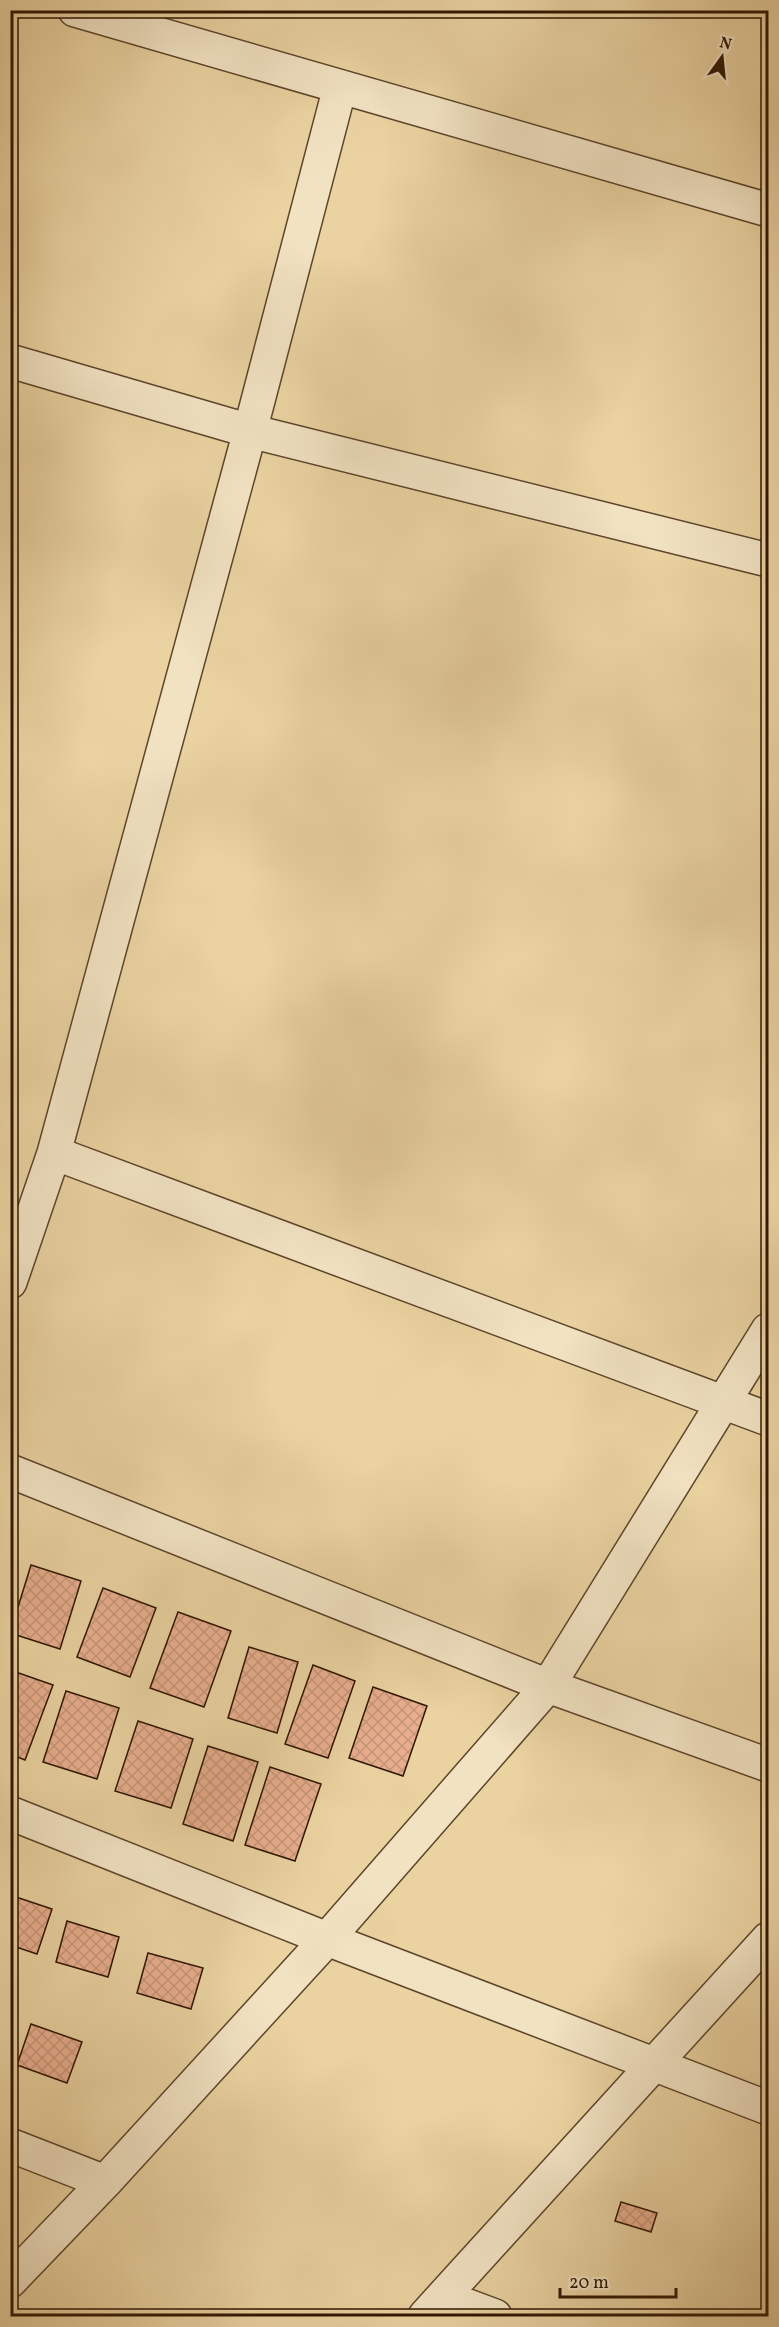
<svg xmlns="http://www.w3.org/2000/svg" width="779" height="2327" viewBox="0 0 779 2327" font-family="Vollkorn,serif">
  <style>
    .building { fill: url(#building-cross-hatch); stroke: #2f1602; stroke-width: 1.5 }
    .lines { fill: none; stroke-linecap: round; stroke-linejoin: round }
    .minor-casing { stroke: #5e452a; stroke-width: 36 }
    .minor { stroke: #f1e2c2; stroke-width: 33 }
  </style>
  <defs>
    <pattern id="building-cross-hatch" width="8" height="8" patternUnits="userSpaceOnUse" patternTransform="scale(1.5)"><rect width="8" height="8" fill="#e8ae8e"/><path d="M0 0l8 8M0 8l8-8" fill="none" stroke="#c79579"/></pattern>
  </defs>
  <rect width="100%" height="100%" fill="#ead2a1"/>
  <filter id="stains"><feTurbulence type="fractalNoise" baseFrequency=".00333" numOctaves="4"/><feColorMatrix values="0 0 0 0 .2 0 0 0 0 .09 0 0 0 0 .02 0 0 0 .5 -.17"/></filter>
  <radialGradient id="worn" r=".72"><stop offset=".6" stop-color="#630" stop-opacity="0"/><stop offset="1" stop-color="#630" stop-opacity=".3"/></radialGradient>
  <path class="building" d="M 31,1565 L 81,1581 L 60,1649 L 10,1633 Z
    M 103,1588 L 156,1608 L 130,1677 L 77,1657 Z
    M 178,1612 L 231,1631 L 204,1707 L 150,1688 Z
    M 249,1647 L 298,1662 L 277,1733 L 228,1718 Z
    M 313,1665 L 355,1681 L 328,1758 L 285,1744 Z
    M 10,1670 L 53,1685 L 25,1760 L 10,1754 Z
    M 373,1687 L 427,1706 L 403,1776 L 349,1758 Z
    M 66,1691 L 119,1708 L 97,1779 L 43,1762 Z
    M 138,1721 L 193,1739 L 171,1808 L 115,1791 Z
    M 208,1746 L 258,1762 L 233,1841 L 183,1824 Z
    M 270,1767 L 321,1784 L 295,1861 L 245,1845 Z
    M 10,1895 L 52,1909 L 37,1954 L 10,1945 Z
    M 67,1921 L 119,1937 L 108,1977 L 56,1962 Z
    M 148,1953 L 203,1968 L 191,2009 L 137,1993 Z
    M 31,2024 L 82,2042 L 67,2083 L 17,2065 Z
    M 621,2202 L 657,2213 L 651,2232 L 615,2221 Z"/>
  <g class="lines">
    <defs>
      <path id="minor" d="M 75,10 L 768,210
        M 10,361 L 250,431 L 768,560
        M 54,1153 L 768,1419
        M 10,1282 L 54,1153 L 250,431 L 340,87
        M 10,1471 L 548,1686 L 768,1765
        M 10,1813 L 327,1939 L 768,2108
        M 10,2145 L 105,2182
        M 10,2281 L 105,2182 L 327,1939 L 548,1686 L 768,1330
        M 444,2297 L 495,2316
        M 425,2316 L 768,1939"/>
    </defs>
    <use href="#minor" class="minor-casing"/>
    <use href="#minor" class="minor"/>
  </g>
  <rect width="779" height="2327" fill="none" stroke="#ead2a1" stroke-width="36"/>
  <rect x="12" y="12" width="755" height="2303" fill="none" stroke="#2f1602" stroke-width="3"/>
  <rect x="18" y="18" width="743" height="2291" fill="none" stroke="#2f1602" stroke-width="1.5"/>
  <g transform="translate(722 57) rotate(15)" stroke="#f1e2c2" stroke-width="4.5" paint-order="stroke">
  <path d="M0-4.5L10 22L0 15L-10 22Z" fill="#2f1602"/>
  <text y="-9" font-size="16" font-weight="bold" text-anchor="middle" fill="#2f1602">N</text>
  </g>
  <path d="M560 2288v9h116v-9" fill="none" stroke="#2f1602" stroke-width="3"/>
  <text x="569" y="2288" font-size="18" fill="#2f1602" stroke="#f1e2c2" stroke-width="4.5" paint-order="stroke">20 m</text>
  <rect width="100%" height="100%" filter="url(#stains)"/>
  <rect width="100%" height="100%" fill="url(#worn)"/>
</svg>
